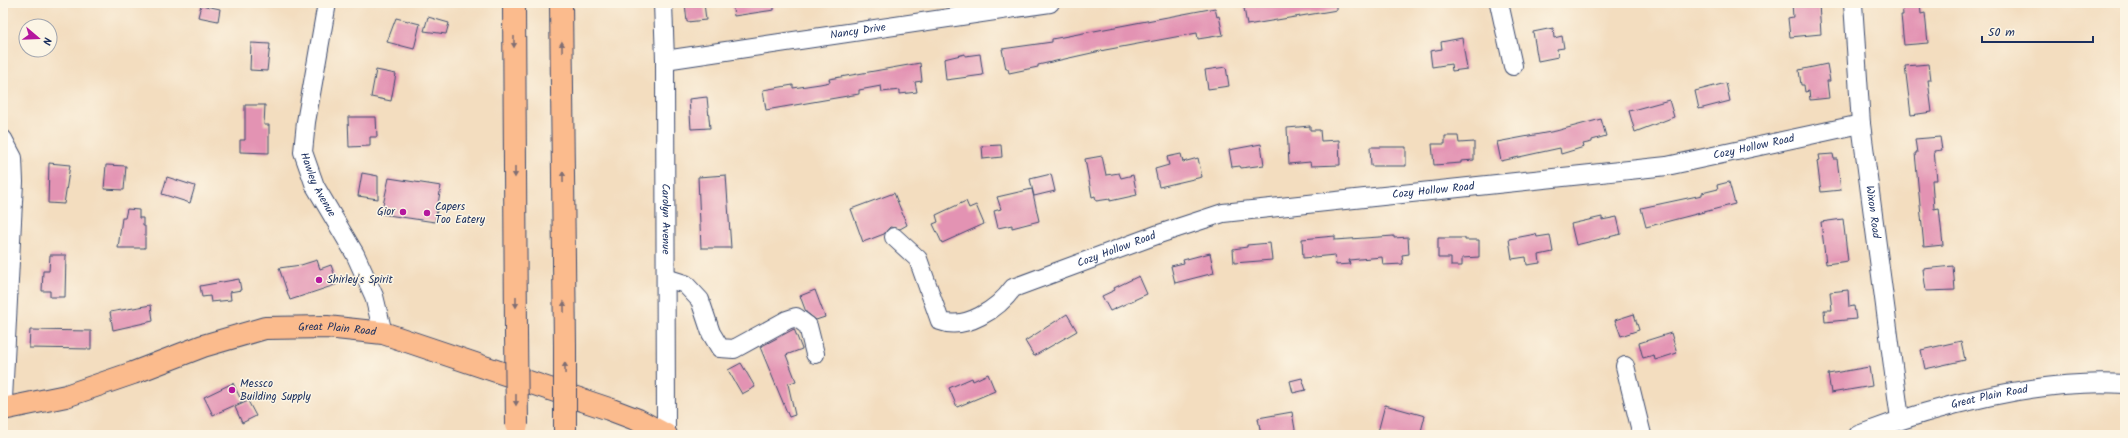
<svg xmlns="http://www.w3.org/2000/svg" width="2128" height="438" viewBox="0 0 2128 438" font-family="Kalam,sans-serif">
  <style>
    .building { fill: #e393b3 }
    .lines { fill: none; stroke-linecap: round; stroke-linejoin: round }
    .minor-casing { stroke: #3b496d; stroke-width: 20 }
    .major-casing { stroke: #3b496d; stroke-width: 24 }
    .highway-casing { stroke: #3b496d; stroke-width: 24 }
    .minor { stroke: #fff; stroke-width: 18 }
    .major { stroke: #fbbb8d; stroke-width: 22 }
    .highway { stroke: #fbbb8d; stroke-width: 22 }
    .highway-bridge-casing { stroke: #3b496d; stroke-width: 24; stroke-linecap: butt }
    .highway-bridge { stroke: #fbbb8d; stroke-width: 22 }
    .oneway { fill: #806e73 }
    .poi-dot { fill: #b5179e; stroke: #fcf5e5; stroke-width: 1.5 }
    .labels { text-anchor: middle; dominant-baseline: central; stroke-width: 3; stroke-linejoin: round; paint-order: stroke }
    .street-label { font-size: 11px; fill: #1b2f5e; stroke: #fcf5e5 }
    .poi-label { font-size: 11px; fill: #1b2f5e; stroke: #fcf5e5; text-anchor: start }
  </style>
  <rect width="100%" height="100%" fill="#fcf5e5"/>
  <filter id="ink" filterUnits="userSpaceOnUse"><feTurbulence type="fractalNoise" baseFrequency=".025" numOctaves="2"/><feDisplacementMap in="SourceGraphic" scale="8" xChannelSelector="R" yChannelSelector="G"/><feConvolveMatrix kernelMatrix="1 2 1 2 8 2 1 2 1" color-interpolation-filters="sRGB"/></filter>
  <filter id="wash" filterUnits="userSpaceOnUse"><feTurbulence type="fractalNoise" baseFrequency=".012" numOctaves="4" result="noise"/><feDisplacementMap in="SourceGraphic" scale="16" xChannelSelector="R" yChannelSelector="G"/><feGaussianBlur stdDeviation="0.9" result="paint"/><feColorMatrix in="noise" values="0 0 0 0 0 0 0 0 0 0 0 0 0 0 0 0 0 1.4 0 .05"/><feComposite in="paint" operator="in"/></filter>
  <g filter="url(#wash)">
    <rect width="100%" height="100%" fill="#f3ddbf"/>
    <g id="blocks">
      <path class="building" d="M 685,3 L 704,3 L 706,20 L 687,22 Z
        M 732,3 L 774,3 L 774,10 L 734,16 Z
        M 1267,3 L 1337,3 L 1337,10 L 1247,25 L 1244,8 Z
        M 1792,3 L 1819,3 L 1821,34 L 1790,37 L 1788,18 L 1793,17 Z
        M 1902,3 L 1920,3 L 1921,14 L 1925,13 L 1928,43 L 1904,45 L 1901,15 L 1903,15 Z
        M 201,5 L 220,9 L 218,21 L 198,17 Z
        M 1215,8 L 1217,17 L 1219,16 L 1223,35 L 1198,39 L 1197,33 L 1105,50 L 1038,65 L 1038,67 L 1009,73 L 1008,69 L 1006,69 L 1002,49 L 1052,42 L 1052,39 Z
        M 428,17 L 449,23 L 446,34 L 424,31 Z
        M 396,18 L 420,24 L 414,49 L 387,42 Z
        M 1553,28 L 1554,38 L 1562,36 L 1564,48 L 1557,49 L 1558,57 L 1538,61 L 1533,32 Z
        M 1462,38 L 1467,69 L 1452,71 L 1451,64 L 1432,67 L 1430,51 L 1442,49 L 1441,42 Z
        M 251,43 L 270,44 L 267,71 L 250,70 Z
        M 965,54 L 965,56 L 980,54 L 983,75 L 946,80 L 944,59 Z
        M 920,63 L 922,81 L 915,82 L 917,92 L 900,94 L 900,90 L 882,92 L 881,86 L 859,90 L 859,94 L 766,110 L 763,90 L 793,85 L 793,88 L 820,84 L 830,82 L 829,79 Z
        M 1827,64 L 1830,81 L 1827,81 L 1829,98 L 1810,100 L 1809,91 L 1805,92 L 1804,85 L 1801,85 L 1799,70 Z
        M 1929,64 L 1931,80 L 1928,80 L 1932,112 L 1911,115 L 1905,66 Z
        M 1226,67 L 1229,86 L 1208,89 L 1205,70 Z
        M 376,70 L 396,74 L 391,101 L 371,97 Z
        M 1726,83 L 1730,101 L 1699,109 L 1695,91 Z
        M 707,97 L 710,128 L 691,129 L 689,99 Z
        M 1669,100 L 1674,117 L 1635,132 L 1629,111 Z
        M 245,105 L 265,105 L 264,125 L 269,125 L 269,153 L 240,152 L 240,140 L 245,140 Z
        M 348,117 L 376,117 L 377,137 L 370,137 L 370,146 L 349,147 Z
        M 1601,119 L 1606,136 L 1592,140 L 1592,142 L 1583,144 L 1584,147 L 1561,154 L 1560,148 L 1501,161 L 1497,142 L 1556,131 Z
        M 1310,126 L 1310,130 L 1320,130 L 1321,141 L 1339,140 L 1340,165 L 1311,166 L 1310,162 L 1289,164 L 1287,128 Z
        M 1445,136 L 1458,136 L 1459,143 L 1474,142 L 1474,160 L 1461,161 L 1461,163 L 1434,165 L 1432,144 L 1445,144 Z
        M 1940,137 L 1942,150 L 1934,151 L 1937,180 L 1932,180 L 1934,209 L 1939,208 L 1943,245 L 1924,247 L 1915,153 L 1917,153 L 1915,139 Z
        M 1261,144 L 1264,165 L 1241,168 L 1240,166 L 1232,167 L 1229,150 Z
        M 1001,145 L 1002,157 L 983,159 L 982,146 Z
        M 1370,147 L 1406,147 L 1406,166 L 1371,166 Z
        M 1181,154 L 1183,162 L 1198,158 L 1202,177 L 1159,187 L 1155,169 L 1169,165 L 1167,157 Z
        M 1833,154 L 1834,159 L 1837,159 L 1841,190 L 1821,192 L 1817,161 L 1820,160 L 1819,155 Z
        M 1102,156 L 1106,175 L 1119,173 L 1121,178 L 1133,175 L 1137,195 L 1110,201 L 1110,199 L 1096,201 L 1095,196 L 1092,197 L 1085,159 Z
        M 49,163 L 70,165 L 64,204 L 48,203 Z
        M 106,165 L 126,166 L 124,190 L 104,189 Z
        M 362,173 L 378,176 L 378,199 L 358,196 Z
        M 1051,174 L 1055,191 L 1034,196 L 1030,179 Z
        M 726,175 L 731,248 L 701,248 L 698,177 Z
        M 167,177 L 195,186 L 190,203 L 162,194 Z
        M 389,178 L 441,186 L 435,222 L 381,214 Z
        M 1729,182 L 1735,204 L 1646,227 L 1641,208 L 1702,195 L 1702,193 L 1718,189 L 1717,185 Z
        M 1032,189 L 1039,221 L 1012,228 L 1012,225 L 998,228 L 994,211 L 1001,209 L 997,197 Z
        M 894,193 L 907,225 L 900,229 L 890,227 L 884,234 L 863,242 L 851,209 Z
        M 966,201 L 969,208 L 976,205 L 984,224 L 942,243 L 933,224 L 938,222 L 936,215 Z
        M 127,209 L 139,210 L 139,218 L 143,218 L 143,226 L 145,226 L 145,248 L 118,248 L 122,218 L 125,218 Z
        M 1602,217 L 1602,220 L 1617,217 L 1621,234 L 1576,245 L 1571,224 Z
        M 1843,219 L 1848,261 L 1826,264 L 1821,222 Z
        M 1536,234 L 1537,237 L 1550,235 L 1553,252 L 1539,255 L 1540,263 L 1527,265 L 1526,257 L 1512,259 L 1509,239 Z
        M 1335,236 L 1335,240 L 1394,236 L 1394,238 L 1408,237 L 1409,254 L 1402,255 L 1403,264 L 1383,265 L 1382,257 L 1349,260 L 1350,264 L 1336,265 L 1335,255 L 1303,258 L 1302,239 Z
        M 1438,238 L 1465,238 L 1465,240 L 1479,240 L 1479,257 L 1462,258 L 1462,266 L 1451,266 L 1451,258 L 1438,258 Z
        M 1270,243 L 1272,260 L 1234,263 L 1233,249 L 1247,247 L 1247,245 Z
        M 1210,253 L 1214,273 L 1175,283 L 1171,266 L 1184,263 L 1183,260 Z
        M 50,255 L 66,255 L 65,297 L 50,297 L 50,291 L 42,291 L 43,271 L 49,271 Z
        M 317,260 L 320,269 L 331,265 L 338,284 L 290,300 L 279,268 L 301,265 Z
        M 1953,266 L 1955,290 L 1926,291 L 1923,269 Z
        M 1139,276 L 1147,294 L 1110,311 L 1102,296 L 1115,290 L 1114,288 Z
        M 239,279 L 241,290 L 230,292 L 231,300 L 211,302 L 210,296 L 202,297 L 200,286 Z
        M 815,290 L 825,317 L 816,320 L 806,312 L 800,296 Z
        M 1848,290 L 1849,307 L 1854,306 L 1856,319 L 1825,322 L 1824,310 L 1832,310 L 1830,292 Z
        M 151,305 L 153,321 L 113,330 L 110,312 Z
        M 1067,314 L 1077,331 L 1034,356 L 1025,341 Z
        M 1634,314 L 1639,330 L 1621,336 L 1615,320 Z
        M 794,329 L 802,349 L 786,355 L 796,381 L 788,384 L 795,415 L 789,417 L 760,347 Z
        M 30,330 L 91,331 L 91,349 L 29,348 Z
        M 1671,333 L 1677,353 L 1655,360 L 1654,355 L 1643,358 L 1639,343 Z
        M 1961,341 L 1965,360 L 1925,369 L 1921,350 Z
        M 741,363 L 755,387 L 742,394 L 728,370 Z
        M 1869,367 L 1872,386 L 1831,393 L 1828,374 Z
        M 988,374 L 995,391 L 957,407 L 949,388 L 972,378 L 973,381 Z
        M 1302,378 L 1306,390 L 1293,393 L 1290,381 Z
        M 233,383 L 242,402 L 213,415 L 204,397 Z
        M 248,401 L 256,416 L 242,423 L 235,407 Z
        M 1385,405 L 1425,416 L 1420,435 L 1391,435 L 1378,432 Z
        M 1292,412 L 1296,435 L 1261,435 L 1258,418 Z"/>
    </g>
  </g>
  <g filter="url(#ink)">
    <use href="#blocks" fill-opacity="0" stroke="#3b496d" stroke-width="1"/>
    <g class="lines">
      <defs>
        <g id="minor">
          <path id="s1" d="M 327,3 L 306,122 L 303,152 L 315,186 L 355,254 L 374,296 L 383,333"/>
          <path id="s2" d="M 663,3 L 665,60 L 666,435"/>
          <path d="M 1499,3 L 1513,66"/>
          <path id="s3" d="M 1853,3 L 1861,124 L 1900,419"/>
          <path id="s4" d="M 665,60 L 1050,3"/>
          <path d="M 3,139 L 13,158 L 14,182 L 3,399"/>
          <path id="s5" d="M 894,237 L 918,259 L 940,321 C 965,331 998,309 1013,288 L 1159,234 L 1223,213 L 1667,166 L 1861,124"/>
          <path d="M 666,278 L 685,284 L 700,300 L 711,333 L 720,348 L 734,349 L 787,320 L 796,317 L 808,326 L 815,354"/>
          <path d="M 1625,366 L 1642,435"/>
          <path id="s6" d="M 1858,435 C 1935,406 2043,378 2125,384"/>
        </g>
        <g id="major">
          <path id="s7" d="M 3,409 L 66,396 L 133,373 L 203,346 L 265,328 L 327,327 L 383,333 L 609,409 L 638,420 L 666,435"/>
        </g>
        <path id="highway" d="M 514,3 L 516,333
          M 561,3 L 565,346"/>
      </defs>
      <use href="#minor" class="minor-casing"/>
      <use href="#major" class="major-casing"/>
      <use href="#highway" class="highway-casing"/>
      <use href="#minor" class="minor"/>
      <use href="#major" class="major"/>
      <use href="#highway" class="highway"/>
      <defs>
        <path id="highway-bridge" d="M 516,333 L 517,425
          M 565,346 L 565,435"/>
      </defs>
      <use href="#highway-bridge" class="highway-bridge-casing"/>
      <use href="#highway-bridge" class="highway-bridge"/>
    </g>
    <defs><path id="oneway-solid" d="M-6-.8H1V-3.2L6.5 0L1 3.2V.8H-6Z"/></defs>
    <g class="oneway">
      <use href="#oneway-solid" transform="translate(514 42) rotate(90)"/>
      <use href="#oneway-solid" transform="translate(562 47) rotate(-91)"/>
      <use href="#oneway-solid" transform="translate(515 172) rotate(90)"/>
      <use href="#oneway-solid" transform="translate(563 177) rotate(-91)"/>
      <use href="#oneway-solid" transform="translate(516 302) rotate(90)"/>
      <use href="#oneway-solid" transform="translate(564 307) rotate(-91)"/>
      <use href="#oneway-solid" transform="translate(565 368) rotate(-91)"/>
      <use href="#oneway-solid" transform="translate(516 400) rotate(90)"/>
    </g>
  </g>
  <g class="poi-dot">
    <circle cx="403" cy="212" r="4"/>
    <circle cx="427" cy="213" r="4"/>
    <circle cx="319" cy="280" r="4"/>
    <circle cx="232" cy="390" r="4"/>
  </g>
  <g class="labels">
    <g class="street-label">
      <text stroke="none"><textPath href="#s4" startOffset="195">Nancy Drive</textPath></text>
      <text stroke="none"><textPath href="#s5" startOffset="942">Cozy Hollow Road</textPath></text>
      <text stroke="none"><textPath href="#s1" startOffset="187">Hawley Avenue</textPath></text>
      <text stroke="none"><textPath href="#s5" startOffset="618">Cozy Hollow Road</textPath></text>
      <text stroke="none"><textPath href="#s3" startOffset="210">Wixon Road</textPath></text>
      <text stroke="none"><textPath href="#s2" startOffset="216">Carolyn Avenue</textPath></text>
      <text stroke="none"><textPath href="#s5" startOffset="294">Cozy Hollow Road</textPath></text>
      <text stroke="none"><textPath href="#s7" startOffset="347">Great Plain Road</textPath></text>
      <text stroke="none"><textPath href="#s6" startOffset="137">Great Plain Road</textPath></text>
    </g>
    <g class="poi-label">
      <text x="435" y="207">Capers<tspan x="435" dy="13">Too Eatery</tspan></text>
      <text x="395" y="212" text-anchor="end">Gior</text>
      <text x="327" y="280">Shirley's Spirit</text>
      <text x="240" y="384">Messco<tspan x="240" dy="13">Building Supply</tspan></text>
    </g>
  </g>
  <rect width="2128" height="438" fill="none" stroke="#fcf5e5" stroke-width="16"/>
  <g transform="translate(38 38) rotate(109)"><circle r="19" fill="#fcf5e5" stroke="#a2a6af"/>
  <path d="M0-3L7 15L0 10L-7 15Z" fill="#b5179e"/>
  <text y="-6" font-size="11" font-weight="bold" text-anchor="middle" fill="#1b2f5e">N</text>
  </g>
  <path d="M1982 36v6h111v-6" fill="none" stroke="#1b2f5e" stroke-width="2"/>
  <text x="1988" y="36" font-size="12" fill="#1b2f5e" stroke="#fcf5e5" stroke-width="3" paint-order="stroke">50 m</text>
</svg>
